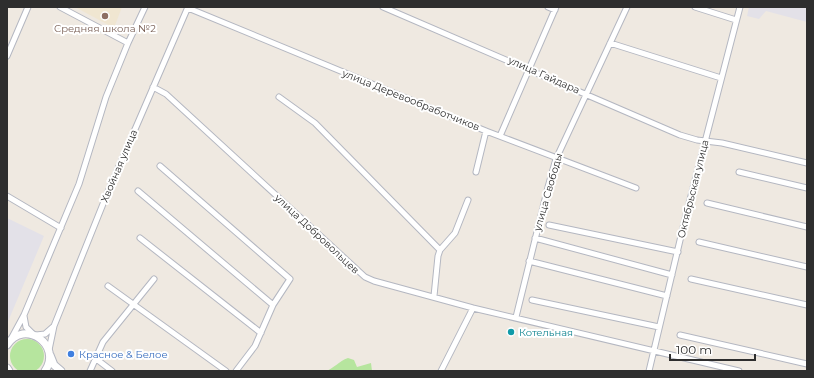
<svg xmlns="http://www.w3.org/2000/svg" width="814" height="378" viewBox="0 0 814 378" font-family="Montserrat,sans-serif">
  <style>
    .industrial { fill: #e3e1e8 }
    .education { fill: #f0e6d1 }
    .green { fill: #b6e59e }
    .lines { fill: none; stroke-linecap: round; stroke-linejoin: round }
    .minor-casing { stroke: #b4b7c1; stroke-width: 7 }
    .secondary-casing { stroke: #b4b7c1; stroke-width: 9 }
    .minor { stroke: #fff; stroke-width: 5 }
    .secondary { stroke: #fff; stroke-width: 7 }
    .education-dot { fill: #8d6e63; stroke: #fff; stroke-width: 1.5 }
    .culture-dot { fill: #0f9aa8; stroke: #fff; stroke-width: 1.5 }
    .shop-dot { fill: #3f7fe0; stroke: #fff; stroke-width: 1.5 }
    .labels { text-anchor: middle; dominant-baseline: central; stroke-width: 4; stroke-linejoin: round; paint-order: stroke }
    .education-label { font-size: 10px; fill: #785e54; stroke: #fff }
    .street-label { font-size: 10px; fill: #2e2e2e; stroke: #fff }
    .culture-label { font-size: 10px; fill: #0d838f; stroke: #fff; text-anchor: start }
    .shop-label { font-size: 10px; fill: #366cbe; stroke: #fff; text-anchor: start }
  </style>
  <rect width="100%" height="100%" fill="#efe9e1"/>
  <path class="industrial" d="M 749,7 L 807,7 L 807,22 L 766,11 L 759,19 L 747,16 Z
    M 7,218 L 44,236 L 7,324 Z"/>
  <path class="education" d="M 75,7 L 122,7 L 114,28 Z"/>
  <path class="green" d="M10 356a17 17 0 1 1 34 0a17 17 0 1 1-34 0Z
    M 348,358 L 354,360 L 357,367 L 371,363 L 372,371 L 326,371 C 333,369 339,361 348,358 Z"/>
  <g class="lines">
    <defs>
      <path id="minor" d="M 60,7 L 128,43
        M 383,7 L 680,135 L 697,140 L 722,143 L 807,163
        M 548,7 L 555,10
        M 695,7 L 736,20
        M 188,8 L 486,131 L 636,188
        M 610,43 L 721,78
        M 7,56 L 28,7
        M 153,87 L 166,94 L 365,277 L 374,281 L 473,308 L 739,371
        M 279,97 L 315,123 L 440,250
        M 500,136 L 556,7
        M 160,166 L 290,279 L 273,305 L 255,346 L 236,371
        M 476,172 L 486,131
        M 739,172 L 807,188
        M 138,191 L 273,305
        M 7,196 L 61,228
        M 707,203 L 807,227
        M 549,225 L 678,252
        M 140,238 L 261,333
        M 535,238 L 672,275
        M 699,242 L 807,267
        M 529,261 L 667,296
        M 691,279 L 807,305
        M 108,286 L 226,371
        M 434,296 L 438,256 L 440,250 L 455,233 L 468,200
        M 532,300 L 659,327
        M 24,316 L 26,327 L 33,334
        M 516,317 L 548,187 L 556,159 L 627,7
        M 36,335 L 45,334 L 53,327
        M 680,335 L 807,364
        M 11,339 L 24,315 L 79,184 L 106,97 L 128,43 L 145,7
        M 49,350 L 54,326 L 107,194 L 188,7
        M 95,358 L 112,371
        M 90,371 L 103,342 L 154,279
        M 441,371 L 473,308
        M 649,371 L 686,215 L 740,7"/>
      <path id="secondary" d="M 7,345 C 24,318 63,345 45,371
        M 50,355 L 54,365 L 61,371
        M 7,368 L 9,371"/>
    </defs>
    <use href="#minor" class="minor-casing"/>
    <use href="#secondary" class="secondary-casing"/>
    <use href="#minor" class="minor"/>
    <use href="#secondary" class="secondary"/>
  </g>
  <circle class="education-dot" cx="105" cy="16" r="4"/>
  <circle class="culture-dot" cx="511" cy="332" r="4"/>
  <circle class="shop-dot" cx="71" cy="354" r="4"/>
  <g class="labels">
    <g class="education-label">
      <text x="105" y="28">Средняя школа №2</text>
    </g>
    <g class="street-label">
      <text transform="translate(544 75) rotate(24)">улица Гайдара</text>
      <text transform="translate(411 100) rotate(22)">улица Деревообработчиков</text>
      <text transform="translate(119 166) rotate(-67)">Хвойная улица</text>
      <text transform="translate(693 189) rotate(-76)">Октябрьская улица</text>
      <text transform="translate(548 192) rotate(-74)">улица Свободы</text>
      <text transform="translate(317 234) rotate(43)">улица Добровольцев</text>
    </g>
    <g class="culture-label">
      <text x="519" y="332">Котельная</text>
    </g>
    <g class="shop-label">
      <text x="79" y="354">Красное &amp; Белое</text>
    </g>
  </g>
  <rect width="814" height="378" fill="none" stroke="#2e2e2e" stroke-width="16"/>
  <path d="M670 354v6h85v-6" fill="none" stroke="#2e2e2e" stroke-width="2"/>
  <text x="676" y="354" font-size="12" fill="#2e2e2e" stroke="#ffffff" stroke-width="3" paint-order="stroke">100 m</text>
</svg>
